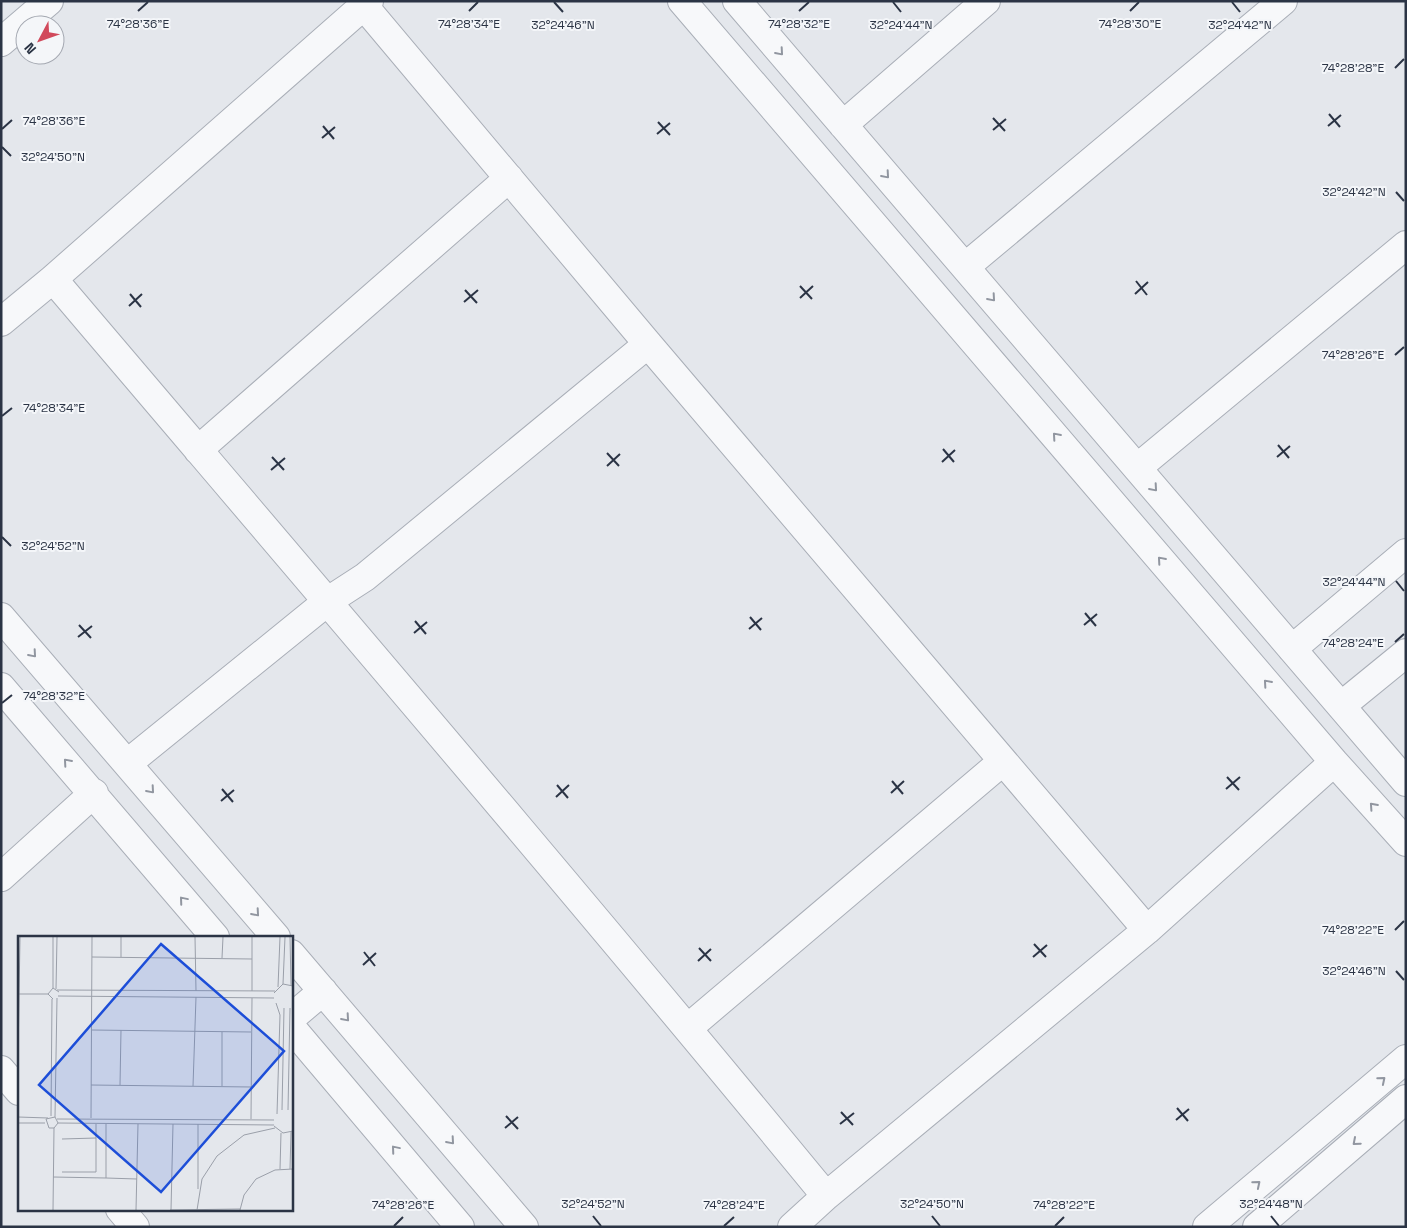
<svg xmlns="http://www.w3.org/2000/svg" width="1407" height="1228" viewBox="0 0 1407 1228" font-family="'Space Grotesk',sans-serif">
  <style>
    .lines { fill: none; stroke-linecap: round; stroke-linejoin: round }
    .street-casing { stroke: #a9aeb7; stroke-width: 30 }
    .street { stroke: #f7f8fa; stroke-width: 28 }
    .oneway { stroke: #9196a0 }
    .ticks { fill: none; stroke: #2b3445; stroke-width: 2 }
    .inset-road { fill: none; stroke: #9a9fa9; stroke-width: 1 }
    .view { fill: #1d4ed8; fill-opacity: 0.15; stroke: #1d4ed8; stroke-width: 2.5 }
    .inset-edge { fill: none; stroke: #2b3445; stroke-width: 2.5 }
    .ticks-label { font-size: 12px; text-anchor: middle; fill: #2b3445; stroke: #f4f6f9; stroke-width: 4; stroke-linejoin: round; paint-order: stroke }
  </style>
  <rect width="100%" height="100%" fill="#e4e7ec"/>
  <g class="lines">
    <defs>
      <path id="street" d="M 682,1 L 1334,762 L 1406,842
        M 737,1 L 1406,782
        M 364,6 L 648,344 L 1147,930
        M 1,42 L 49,1
        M 843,125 L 986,1
        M 965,267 L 1283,1
        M 53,279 C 312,584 572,887 826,1196
        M 1,322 L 53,279 L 369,1
        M 198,450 L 509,178
        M 1137,468 L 1406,245
        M 1,617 L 276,937
        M 1292,649 L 1406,553
        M 1,687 L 215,937
        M 1341,706 L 1406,653
        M 128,763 L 328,601 L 365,577 L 648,344
        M 1,877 L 94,793
        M 291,954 L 524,1227
        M 291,1018 L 323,991
        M 291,1027 L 460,1227
        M 688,1028 L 1003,761
        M 1,1070 L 19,1091
        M 120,1209 L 135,1227
        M 792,1227 L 826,1196 L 1147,930 L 1334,762
        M 1207,1227 L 1406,1059
        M 1257,1227 L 1406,1099"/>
    </defs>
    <use href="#street" class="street-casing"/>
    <use href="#street" class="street"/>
  </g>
  <defs><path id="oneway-chevron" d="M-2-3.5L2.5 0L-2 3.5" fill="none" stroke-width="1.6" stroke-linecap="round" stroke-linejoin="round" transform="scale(1.25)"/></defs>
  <g class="oneway">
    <use href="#oneway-chevron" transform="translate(780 52) rotate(49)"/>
    <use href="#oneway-chevron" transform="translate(886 175) rotate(49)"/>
    <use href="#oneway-chevron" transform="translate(992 298) rotate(49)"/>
    <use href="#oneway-chevron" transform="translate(1056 436) rotate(-131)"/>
    <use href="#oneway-chevron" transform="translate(1154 488) rotate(49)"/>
    <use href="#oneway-chevron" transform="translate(1161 560) rotate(-131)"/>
    <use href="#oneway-chevron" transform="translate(33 654) rotate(49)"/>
    <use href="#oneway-chevron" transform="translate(1267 683) rotate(-131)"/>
    <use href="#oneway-chevron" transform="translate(67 762) rotate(-131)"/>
    <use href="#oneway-chevron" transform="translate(151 790) rotate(49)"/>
    <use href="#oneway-chevron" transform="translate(1373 806) rotate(-132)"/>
    <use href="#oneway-chevron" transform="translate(183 900) rotate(-130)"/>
    <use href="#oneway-chevron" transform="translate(256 913) rotate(49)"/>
    <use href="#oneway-chevron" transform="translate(346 1018) rotate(49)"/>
    <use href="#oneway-chevron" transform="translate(1382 1080) rotate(-40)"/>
    <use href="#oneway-chevron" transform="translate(451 1141) rotate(49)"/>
    <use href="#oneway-chevron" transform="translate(1356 1142) rotate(139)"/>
    <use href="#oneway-chevron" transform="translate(395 1149) rotate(-130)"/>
    <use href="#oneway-chevron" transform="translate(1257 1184) rotate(-40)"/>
  </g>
  <path class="ticks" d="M 554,2 L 563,12M 893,2 L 901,12M 1232,2 L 1240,12M 138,11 L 148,2M 469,11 L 478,2M 799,11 L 809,2M 1130,11 L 1139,2M 1395,68 L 1404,59M 1329,114 L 1340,127M 993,118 L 1005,131M 658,122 L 670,135M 323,126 L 334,139M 1328,126 L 1341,115M 2,129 L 12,120M 993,130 L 1006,119M 657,134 L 670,123M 322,138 L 335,127M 2,147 L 11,156M 1396,192 L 1404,201M 1136,281 L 1147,295M 800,286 L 812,299M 465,290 L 477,303M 130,294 L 141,307M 1135,294 L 1148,282M 800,298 L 813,286M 464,302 L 478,290M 129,306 L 142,294M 1395,355 L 1404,347M 2,416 L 12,408M 1278,445 L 1289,458M 943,449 L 954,462M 607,453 L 619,466M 272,457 L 284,470M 1277,457 L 1290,446M 942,462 L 955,450M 607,466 L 620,454M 271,470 L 285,458M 2,537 L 11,546M 1396,581 L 1404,591M 1085,613 L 1096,626M 750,617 L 761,630M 415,621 L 426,634M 79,625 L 91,638M 1084,625 L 1097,614M 749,629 L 762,618M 414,633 L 427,622M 78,637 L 92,626M 1395,642 L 1404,634M 2,703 L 12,695M 1227,777 L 1239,790M 892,781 L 903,794M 557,785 L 568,798M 222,789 L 233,802M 1226,789 L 1240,777M 891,793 L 904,781M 556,797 L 569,785M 221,801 L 234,790M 1395,930 L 1404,921M 1034,944 L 1046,957M 699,948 L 711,961M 364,952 L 375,966M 1033,957 L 1047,945M 698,961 L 711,949M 363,965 L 376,953M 1396,971 L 1404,980M 1177,1108 L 1188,1121M 841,1112 L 853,1125M 506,1116 L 518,1129M 1176,1120 L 1189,1109M 840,1124 L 854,1113M 505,1128 L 518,1117M 593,1216 L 601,1226M 932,1216 L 940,1226M 1271,1216 L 1279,1226M 394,1226 L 403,1217M 724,1226 L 734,1217M 1055,1226 L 1064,1217"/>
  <g transform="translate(18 936)">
    <rect width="275" height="275" fill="#e4e7ec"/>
    <path class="inset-road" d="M 177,1 L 178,55M 234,1 L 234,55M 272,1 L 273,49M 74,21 L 234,23M 103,21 L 103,1M 204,22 L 205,1M 265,48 L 267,1M 260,51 L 262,1M 35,52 L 35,1M 38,53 L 39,1M 39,54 L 257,55M 256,57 L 265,48 L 275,50M 0,58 L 30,58 L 35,63M 30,58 L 35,52 L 41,56M 40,60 L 256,62M 258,67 L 262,79 L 259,178M 275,90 L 275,175M 74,94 L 233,96M 204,96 L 204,150M 0,122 L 2,1M 73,149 L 233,151M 102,149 L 103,94M 175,150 L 178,61M 264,174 L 266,72M 270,174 L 272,72M 33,180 L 34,63M 0,181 L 30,182M 37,181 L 28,183 L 31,192 L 36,192 L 40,187 L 37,181 L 39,62M 73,182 L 74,1M 39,183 L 256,184M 233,183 L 234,62M 0,187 L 27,187M 40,187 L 256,189M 256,190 L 265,197 L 275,195M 44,203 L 78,202M 262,233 L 263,197M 272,233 L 273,196M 44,236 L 78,236 L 78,188M 35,241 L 88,242 L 88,188M 88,242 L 119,243M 180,253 L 180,188M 35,274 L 36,192M 118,274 L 120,188M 152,274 L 222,273M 153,274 L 155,188M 179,274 L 184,243 L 199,220 L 226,199 L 257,192M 222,274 L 226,259 L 238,243 L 257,234 L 275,233"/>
    <path class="view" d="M 143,8 L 266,115 L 143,256 L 21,149 Z"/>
    <rect width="275" height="275" class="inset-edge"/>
  </g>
  <g class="ticks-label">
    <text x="138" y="28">74°28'36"E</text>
    <text x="469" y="28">74°28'34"E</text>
    <text x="799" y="28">74°28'32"E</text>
    <text x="1130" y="28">74°28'30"E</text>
    <text x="563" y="29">32°24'46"N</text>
    <text x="901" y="29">32°24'44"N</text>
    <text x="1240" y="29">32°24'42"N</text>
    <text x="1353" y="72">74°28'28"E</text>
    <text x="54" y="125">74°28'36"E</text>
    <text x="53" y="161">32°24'50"N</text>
    <text x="1354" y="196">32°24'42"N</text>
    <text x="1353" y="359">74°28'26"E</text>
    <text x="54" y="412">74°28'34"E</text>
    <text x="53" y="550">32°24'52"N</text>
    <text x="1354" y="586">32°24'44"N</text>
    <text x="1353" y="647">74°28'24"E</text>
    <text x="54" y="700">74°28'32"E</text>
    <text x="1353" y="934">74°28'22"E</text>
    <text x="1354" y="975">32°24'46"N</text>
    <text x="593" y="1208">32°24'52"N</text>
    <text x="932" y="1208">32°24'50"N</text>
    <text x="1271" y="1208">32°24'48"N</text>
    <text x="403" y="1209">74°28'26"E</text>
    <text x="734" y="1209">74°28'24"E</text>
    <text x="1064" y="1209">74°28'22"E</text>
  </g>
  <rect width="1407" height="1228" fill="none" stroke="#2b3445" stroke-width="5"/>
  <g transform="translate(40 40) rotate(229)"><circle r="24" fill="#f4f6f9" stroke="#a4a8b1"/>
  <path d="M0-4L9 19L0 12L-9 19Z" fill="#d1495b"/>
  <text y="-8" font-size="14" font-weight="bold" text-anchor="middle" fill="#2b3445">N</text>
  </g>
</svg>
